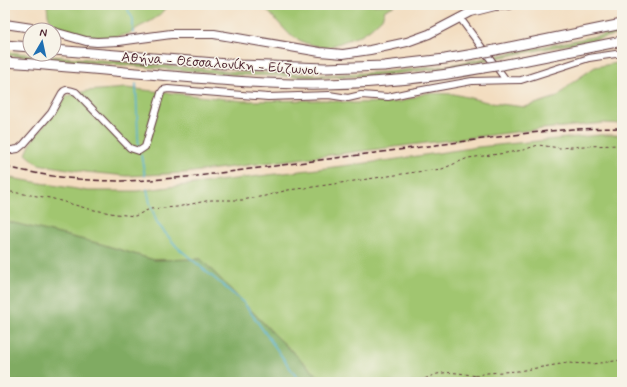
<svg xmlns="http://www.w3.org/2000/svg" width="627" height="387" viewBox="0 0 627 387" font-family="Mynerve,sans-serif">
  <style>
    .green { fill: #a1c670; stroke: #76724e }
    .forest { fill: #80ab62; stroke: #656546 }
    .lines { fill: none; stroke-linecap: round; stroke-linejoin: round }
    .stream { stroke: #54b3d3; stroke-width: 1.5 }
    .minor-casing { stroke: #633c41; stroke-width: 8 }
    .major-casing { stroke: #633c41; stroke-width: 10 }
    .highway-casing { stroke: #633c41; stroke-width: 11 }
    .path { stroke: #633c41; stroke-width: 1; stroke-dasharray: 3 3; stroke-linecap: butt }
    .minor { stroke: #fff; stroke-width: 6 }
    .major { stroke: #fff; stroke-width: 8 }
    .highway { stroke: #fff; stroke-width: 9 }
    .rail { stroke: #4a1f2b; stroke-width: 1.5; stroke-dasharray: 6 3; stroke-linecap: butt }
    .highway-bridge-casing { stroke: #633c41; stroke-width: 11; stroke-linecap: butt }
    .highway-bridge { stroke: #fff; stroke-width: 9 }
    .labels { text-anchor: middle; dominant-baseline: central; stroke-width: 3; stroke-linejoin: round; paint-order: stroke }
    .street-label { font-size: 14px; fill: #4a1f2b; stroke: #f7f3e8 }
  </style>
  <rect width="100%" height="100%" fill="#f7f3e8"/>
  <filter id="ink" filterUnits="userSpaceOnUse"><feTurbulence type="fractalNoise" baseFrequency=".025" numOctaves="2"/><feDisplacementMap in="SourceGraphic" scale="8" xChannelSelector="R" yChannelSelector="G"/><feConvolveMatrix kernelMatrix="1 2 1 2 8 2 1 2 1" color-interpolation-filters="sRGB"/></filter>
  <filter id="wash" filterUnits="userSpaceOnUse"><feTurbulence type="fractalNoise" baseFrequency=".012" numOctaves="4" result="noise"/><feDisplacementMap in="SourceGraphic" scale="16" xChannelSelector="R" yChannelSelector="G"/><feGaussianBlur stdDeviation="0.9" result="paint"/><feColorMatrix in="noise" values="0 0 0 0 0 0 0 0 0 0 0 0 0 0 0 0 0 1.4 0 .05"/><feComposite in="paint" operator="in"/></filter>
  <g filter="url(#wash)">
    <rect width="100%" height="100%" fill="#f3ddc0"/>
    <path class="green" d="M 47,5 L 167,5 C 161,16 152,21 141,26 C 137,28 132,32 128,34 C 102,42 75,34 52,24 L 48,15 Z
      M 262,5 L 396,5 L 385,10 L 382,18 L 370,29 L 359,36 L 326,48 L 305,43 L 290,35 Z
      M 622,31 L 622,34 L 445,68 L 385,75 L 326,77 L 240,75 L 5,55 L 5,52 L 240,72 L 326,75 L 385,72 L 445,66 Z
      M 622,62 L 622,124 L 604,123 L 532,130 L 184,173 L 127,176 L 86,172 L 38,164 L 26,154 L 32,141 L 67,96 L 87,91 L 126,88 L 244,101 L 327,100 L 353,103 L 400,102 L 426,93 L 454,94 L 491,103 L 525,107 L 557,97 L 573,82 L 595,67 Z
      M 600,135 L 622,135 L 622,382 L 324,382 L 275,335 L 201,259 L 154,260 L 101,244 L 5,221 L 5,177 L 88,191 L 137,191 L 391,160 L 478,147 L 557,139 Z"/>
    <path class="forest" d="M 5,221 L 101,244 L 154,260 L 201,259 L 275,335 L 324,382 L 5,382 Z"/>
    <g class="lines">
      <path class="stream" d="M 125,5 L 133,19 L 133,33
        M 136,84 L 138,137 L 139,147
        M 141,155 L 145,176
        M 147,189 L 150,203 L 157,223 L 177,247 L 244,303 L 300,382"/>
    </g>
  </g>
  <g filter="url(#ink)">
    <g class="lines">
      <defs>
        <path id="minor" d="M 460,18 L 506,80
          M 5,151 L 18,149 L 24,144 L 51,113 L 62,93 C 66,88 71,90 76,92 L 130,148 L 139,151 L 145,147 L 161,93 L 163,90 L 168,89 L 268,97 L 329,95 L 348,98 L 361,95 L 388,97 L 406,93 L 472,81 L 521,80 L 589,58 L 622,53"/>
        <path id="major" d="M 5,24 L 45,30
          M 54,32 L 86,41 L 97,42 L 119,41 L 171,34 L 214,34 L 320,52 L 343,54 L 370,50 L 407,42 L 429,34 L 471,12 L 495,6 L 510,5"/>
        <path id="highway" d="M 5,45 L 30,47
          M 54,50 L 240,65 L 325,68 L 384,66 L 445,59 L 480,53
          M 495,50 L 622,24
          M 5,62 C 64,66 123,72 183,77 C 231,81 279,85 327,84 C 380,83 431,78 483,68
          M 502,65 L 622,41"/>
      </defs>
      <use href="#minor" class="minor-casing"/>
      <use href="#major" class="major-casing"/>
      <use href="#highway" class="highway-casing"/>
      <path class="path" d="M 5,191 L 50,198 L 89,209 L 116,214 L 135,216 L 150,209 L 177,207 L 211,200 L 242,200 L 265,196 L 288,190 L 313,187 L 416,172 L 442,169 L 468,158 L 506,153 L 523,150 L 538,145 L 560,148 L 584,146 L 622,145
        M 420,382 C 439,369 455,372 476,376
        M 465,382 L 468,378 L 487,373 L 518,371 L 567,363 L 592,364 L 622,360"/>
      <use href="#minor" class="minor"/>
      <use href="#major" class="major"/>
      <use href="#highway" class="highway"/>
      <path class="rail" d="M 5,167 C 29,172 53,177 78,179 C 118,183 157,180 197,176 L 529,133 L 572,129 L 622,128"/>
      <defs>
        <path id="highway-bridge" d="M 480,53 L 495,50
          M 483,68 L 502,65"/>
      </defs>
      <use href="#highway-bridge" class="highway-bridge-casing"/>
      <use href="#highway-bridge" class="highway-bridge"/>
    </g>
  </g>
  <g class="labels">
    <g class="street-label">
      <text transform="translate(220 64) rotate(4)">Αθήνα - Θεσσαλονίκη - Εύζωνοι</text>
    </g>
  </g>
  <rect width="627" height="387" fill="none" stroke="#f7f3e8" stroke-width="20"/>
  <g transform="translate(42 42) rotate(9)"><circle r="19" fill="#f7f3e8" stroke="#b29e9c"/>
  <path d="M0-3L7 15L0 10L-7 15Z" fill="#1f6fb2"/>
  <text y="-6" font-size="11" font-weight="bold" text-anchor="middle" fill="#4a1f2b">N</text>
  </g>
</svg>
